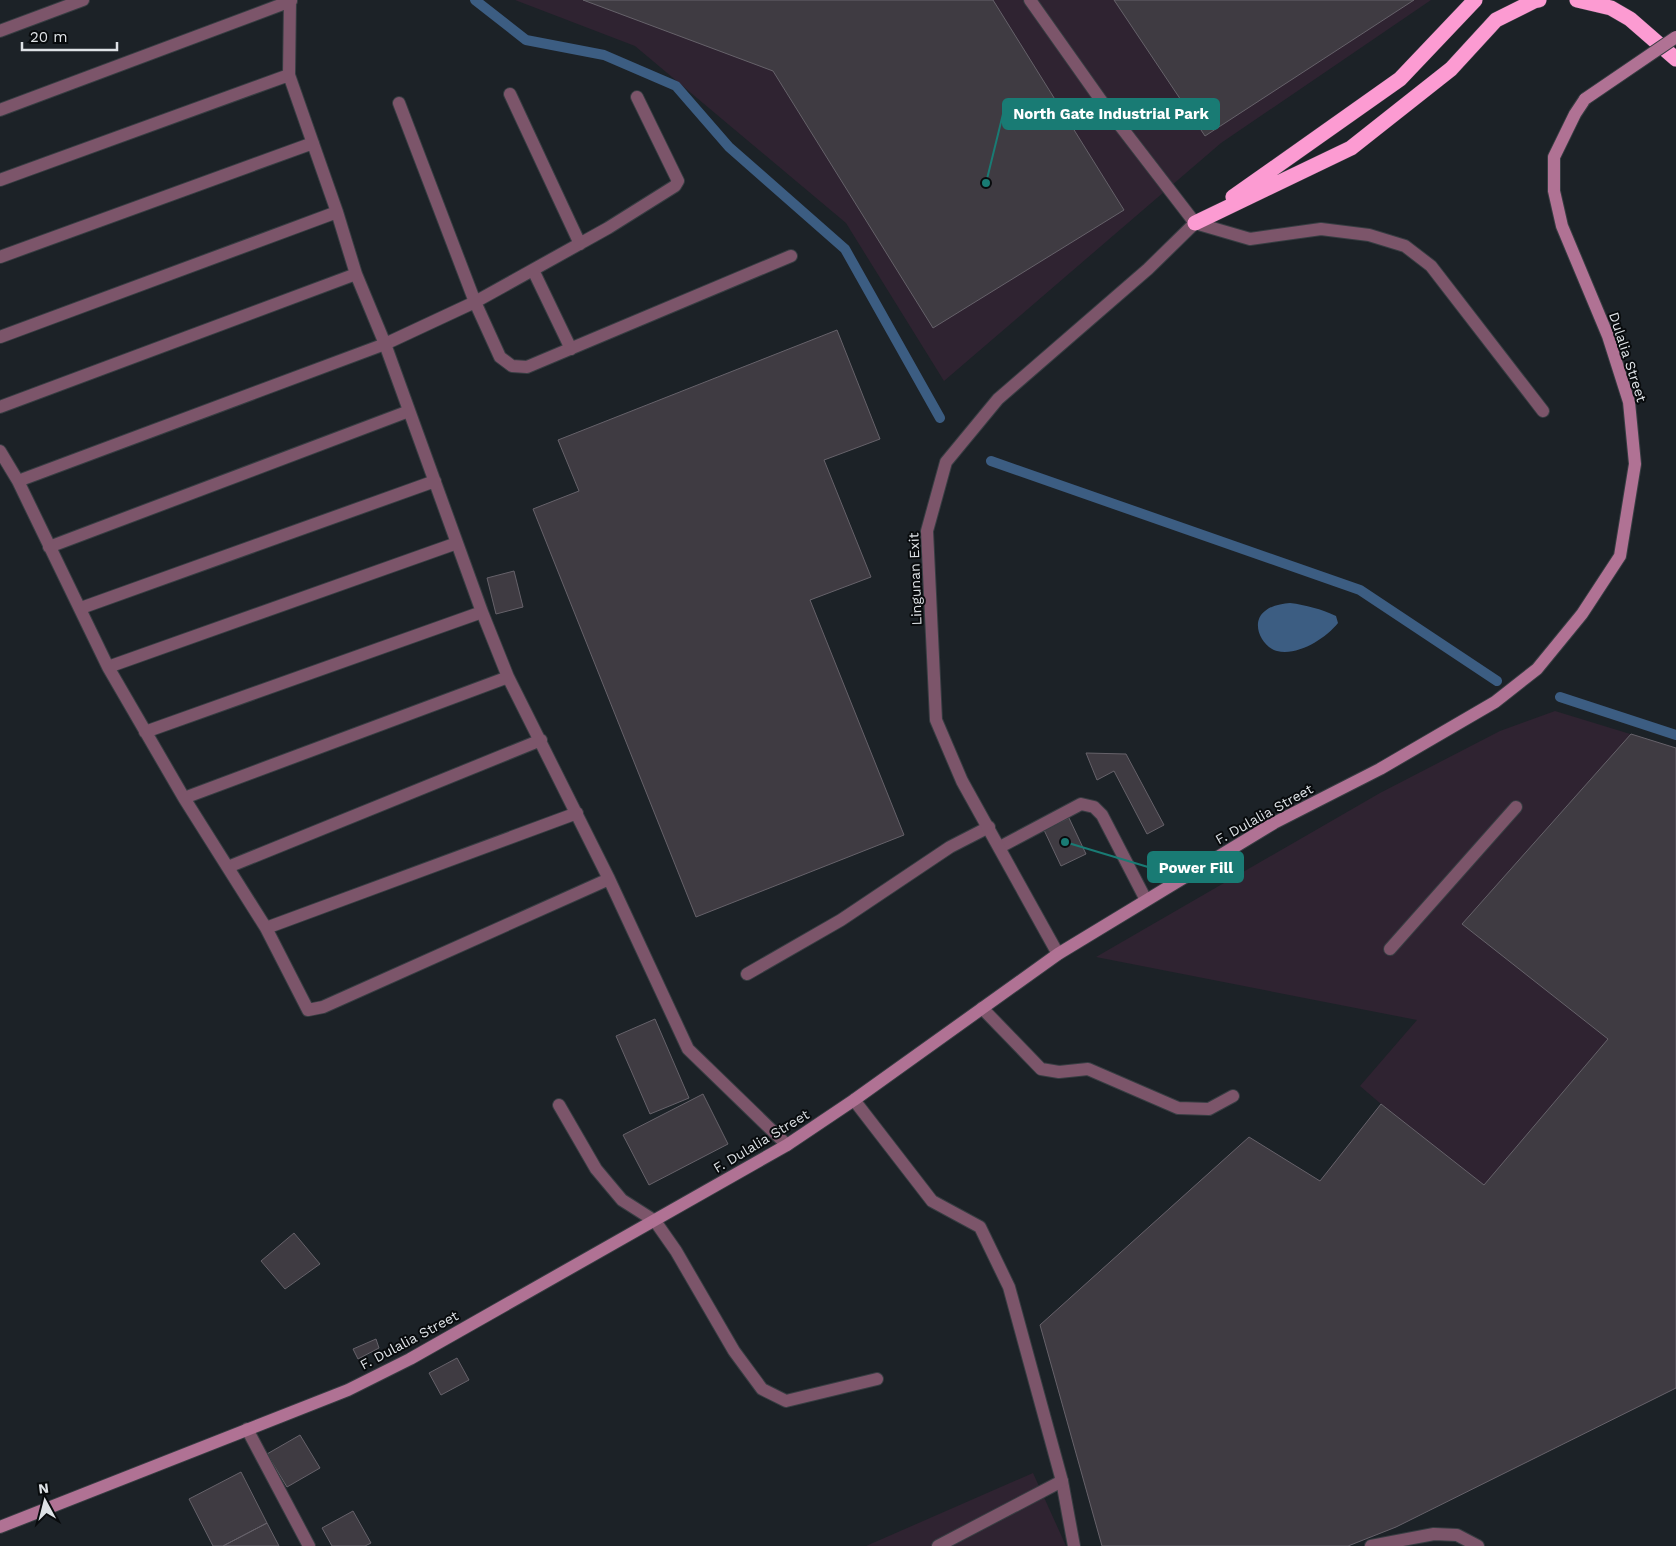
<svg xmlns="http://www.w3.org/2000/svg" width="1676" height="1546" viewBox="0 0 1676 1546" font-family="'Work Sans',sans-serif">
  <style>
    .industrial { fill: #2f2331 }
    .water { fill: #3c5d82 }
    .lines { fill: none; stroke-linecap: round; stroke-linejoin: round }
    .stream { stroke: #3c5d82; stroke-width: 10 }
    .building { fill: #3f3b42; stroke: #66626a }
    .lane-casing { stroke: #373d42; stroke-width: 14 }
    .street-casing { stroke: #373d42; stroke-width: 14 }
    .secondary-casing { stroke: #373d42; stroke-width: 14 }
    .highway-casing { stroke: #373d42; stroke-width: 16 }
    .lane { stroke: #7c556a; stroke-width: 12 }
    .street { stroke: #7c556a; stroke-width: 12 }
    .secondary { stroke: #b07294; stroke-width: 12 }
    .highway { stroke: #fc9bd2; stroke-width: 15 }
    .secondary-bridge-casing { stroke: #373d42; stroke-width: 14; stroke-linecap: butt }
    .secondary-bridge { stroke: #b07294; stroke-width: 12 }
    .labels { text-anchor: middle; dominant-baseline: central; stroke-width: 4; stroke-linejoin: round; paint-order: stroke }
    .street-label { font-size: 14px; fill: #dee2e6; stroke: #080b0d }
    .leader { fill: none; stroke: #197b74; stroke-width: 2 }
    .callout-dot { fill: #197b74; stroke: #080b0d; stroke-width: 2 }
    .callout { fill: #197b74; stroke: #197b74; stroke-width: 2 }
    .callout-label { font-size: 15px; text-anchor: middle; font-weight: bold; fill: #fff }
  </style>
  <rect width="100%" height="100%" fill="#1c2227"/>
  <path class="industrial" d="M 515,0 L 1431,0 L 1221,143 L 944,381 L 846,223 L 635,46 Z
    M 1555,711 L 1676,748 L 1676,1388 L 1396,1527 L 1348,1546 L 1102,1546 L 1040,1325 L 1249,1137 L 1320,1181 L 1381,1104 L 1360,1086 L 1417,1020 L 1096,957 L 1380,793 L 1500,731 Z
    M 1033,1473 L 1066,1546 L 866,1546 Z"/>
  <path class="water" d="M 1290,603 C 1306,605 1321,609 1336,616 L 1338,623 C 1325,639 1298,656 1277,651 C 1261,647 1250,622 1265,611 C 1272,605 1282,604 1290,603 Z"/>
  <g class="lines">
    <path class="stream" d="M 475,0 L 526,40 L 604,55 L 676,86 L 729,147 L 845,249 L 940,418
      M 991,461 L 1360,590 L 1497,681
      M 1560,697 L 1676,735"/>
  </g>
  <path class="building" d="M 583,0 L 993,0 L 1124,210 L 933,328 L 773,71 Z
    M 1114,0 L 1414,0 L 1205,136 Z
    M 837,330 L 880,439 L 824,460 L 871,577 L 810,600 L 904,835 L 696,917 L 533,509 L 579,491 L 558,440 Z
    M 514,571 L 523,607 L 496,614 L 487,578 Z
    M 1631,734 L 1676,748 L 1676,1388 L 1396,1527 L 1348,1546 L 1102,1546 L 1040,1325 L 1249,1137 L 1320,1181 L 1381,1104 L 1484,1185 L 1608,1039 L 1462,924 Z
    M 1086,753 L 1126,754 L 1164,825 L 1147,834 L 1114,771 L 1097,780 Z
    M 1069,818 L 1086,854 L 1061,866 L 1044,830 Z
    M 655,1019 L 689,1098 L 650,1114 L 616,1036 Z
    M 703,1094 L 728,1144 L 649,1185 L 623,1135 Z
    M 294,1233 L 320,1264 L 285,1289 L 261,1261 Z
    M 376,1339 L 379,1348 L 358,1359 L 353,1349 Z
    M 457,1358 L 469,1380 L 441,1395 L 429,1373 Z
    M 300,1435 L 320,1468 L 287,1487 L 267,1454 Z
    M 241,1472 L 267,1523 L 223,1546 L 213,1546 L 189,1499 Z
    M 353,1511 L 371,1543 L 365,1546 L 332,1546 L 322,1528 Z
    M 267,1523 L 279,1546 L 223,1546 Z"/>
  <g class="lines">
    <defs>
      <path id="lane" d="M 1030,0 L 1105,106 L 1195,223 L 1250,239 L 1321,229 L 1369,235 L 1405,246 L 1431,266 L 1543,411
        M 510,94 L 580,244
        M 399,103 L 475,302 L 500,357 L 512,366 L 527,367 L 791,256
        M 533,270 L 571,349
        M 385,344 L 475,302 L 608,228 L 675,186 L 678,181 L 637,97
        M 1000,847 L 1081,804 L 1094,807 L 1102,815 L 1146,900
        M 1390,949 L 1516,807
        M 747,974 L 841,920 L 950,847 L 989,827
        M 982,1008 L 1041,1069 L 1059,1072 L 1088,1069 L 1178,1108 L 1209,1109 L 1233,1096
        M 559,1105 L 596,1169 L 622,1200 L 655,1221 L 676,1251 L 734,1351 L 762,1389 L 786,1401 L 877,1379
        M 247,1429 L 309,1546
        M 1062,1481 L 1074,1546
        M 1371,1546 L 1434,1534 L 1457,1535 L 1478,1546"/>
      <path id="street" d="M 290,0 L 289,75 L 337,212 L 356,274 L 385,344 L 482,612 L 508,677 L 609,879 L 688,1049 L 787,1145
        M 0,31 L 83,0
        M 0,110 L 291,1
        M 0,180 L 289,75
        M 0,257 L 313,143
        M 0,337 L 337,212
        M 0,407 L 356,274
        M 0,451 L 18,481 L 108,667 L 184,798 L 266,928 L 308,1010 L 323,1007 L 609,879
        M 18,481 L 385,344
        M 49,547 L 409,411
        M 81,608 L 435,481
        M 108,667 L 457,543
        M 145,732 L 482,612
        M 184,798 L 508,677
        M 228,867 L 541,740
        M 266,928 L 577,813
        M 1058,954 L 962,781 L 936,720 L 927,531 L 946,462 L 998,399 L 1148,269 L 1195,223
        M 854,1100 L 932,1201 L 980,1227 L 1009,1287 L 1062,1481 L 938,1546"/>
      <path id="secondary" d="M 0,1527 L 348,1390 L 410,1359 L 787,1145 L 854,1100 L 1058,954 L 1274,823 L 1380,769 L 1495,702 L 1537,669 L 1582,614 L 1620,556 L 1635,464 L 1629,402 L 1608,336 L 1562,226 L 1554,191 L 1554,157 L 1575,114 L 1585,99"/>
      <path id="highway" d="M 1577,0 L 1611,8 L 1630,19 L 1676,59
        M 1233,197 L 1400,79 L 1475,0
        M 1195,223 L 1351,148 L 1451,69 L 1496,20 L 1534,1 L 1539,0"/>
    </defs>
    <use href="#lane" class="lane-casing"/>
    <use href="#street" class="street-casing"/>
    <use href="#secondary" class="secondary-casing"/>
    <use href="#highway" class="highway-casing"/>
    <use href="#lane" class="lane"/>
    <use href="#street" class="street"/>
    <use href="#secondary" class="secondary"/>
    <use href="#highway" class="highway"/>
    <defs>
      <path id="secondary-bridge" d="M 1585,99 L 1676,37"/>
    </defs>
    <use href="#secondary-bridge" class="secondary-bridge-casing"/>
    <use href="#secondary-bridge" class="secondary-bridge"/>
  </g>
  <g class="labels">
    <g class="street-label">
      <text transform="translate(1628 357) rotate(72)">Dulalia Street</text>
      <text transform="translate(915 579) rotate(-92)">Lingunan Exit</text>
      <text transform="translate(1264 814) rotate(-29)">F. Dulalia Street</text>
      <text transform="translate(761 1141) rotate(-31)">F. Dulalia Street</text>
      <text transform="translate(409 1340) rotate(-28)">F. Dulalia Street</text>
    </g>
  </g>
  <path class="leader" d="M986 183L1003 114M1065 842L1148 867"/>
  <g class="callout-dot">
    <circle cx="986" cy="183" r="5"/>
    <circle cx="1065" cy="842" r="5"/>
  </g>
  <g class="callout">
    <rect x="1003" y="99" width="216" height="30" rx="5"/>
    <rect x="1148" y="852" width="95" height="30" rx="5"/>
  </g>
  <g class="callout-label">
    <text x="1111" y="119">North Gate Industrial Park</text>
    <text x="1196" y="873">Power Fill</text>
  </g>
  <g transform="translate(45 1501) rotate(353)" stroke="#080b0d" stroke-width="4" paint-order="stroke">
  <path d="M0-4L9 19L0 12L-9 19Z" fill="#dee2e6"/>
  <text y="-8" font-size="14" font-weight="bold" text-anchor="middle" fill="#dee2e6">N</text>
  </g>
  <path d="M22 42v8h95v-8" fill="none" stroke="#dee2e6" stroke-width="2.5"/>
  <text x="30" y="42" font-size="15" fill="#dee2e6" stroke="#080b0d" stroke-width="4" paint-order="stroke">20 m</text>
</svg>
